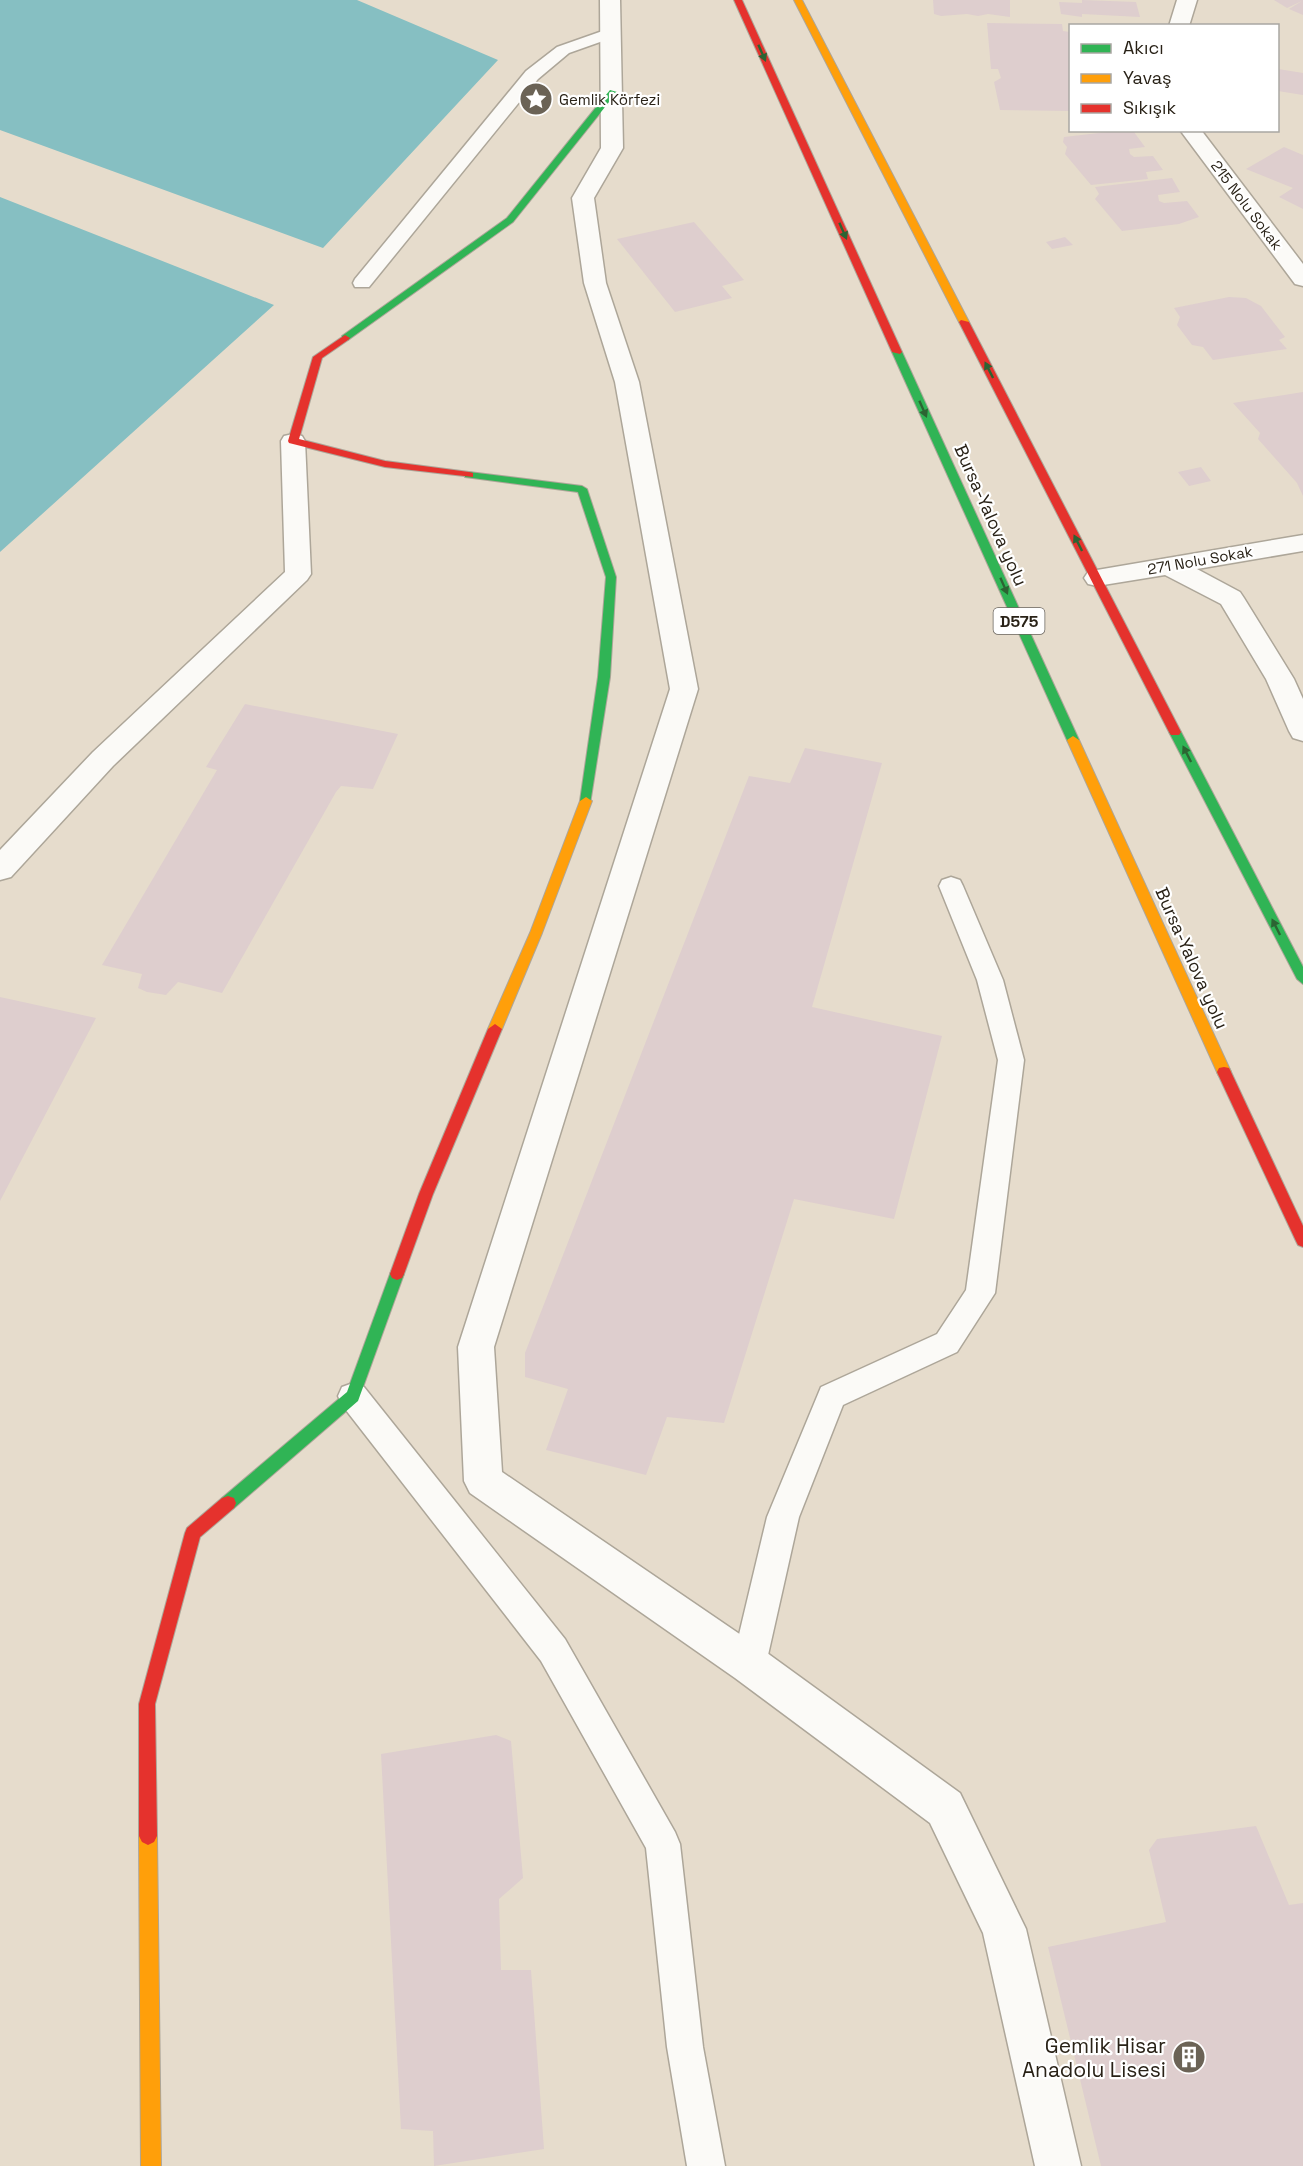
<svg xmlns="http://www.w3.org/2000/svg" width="1303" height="2166" viewBox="0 0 1303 2166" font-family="'Space Grotesk',sans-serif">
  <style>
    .water { fill: #86bfc2 }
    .building { fill: #decece }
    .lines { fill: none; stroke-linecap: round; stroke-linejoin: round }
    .lane-casing { stroke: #ada699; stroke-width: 3 }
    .street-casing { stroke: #ada699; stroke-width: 3 }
    .fast-casing { stroke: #ada699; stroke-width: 2 }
    .slow-casing { stroke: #ada699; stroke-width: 2 }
    .jam-casing { stroke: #ada699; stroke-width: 2 }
    .lane { fill: #fbfaf7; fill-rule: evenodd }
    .street { fill: #fbfaf7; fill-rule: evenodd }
    .fast { fill: #30b455; fill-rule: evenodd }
    .slow { fill: #ff9f0a; fill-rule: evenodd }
    .jam { fill: #e5322d; fill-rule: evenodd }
    .oneway { fill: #2c6433 }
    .labels { text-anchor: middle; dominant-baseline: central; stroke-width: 4.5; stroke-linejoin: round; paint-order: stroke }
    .far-poi-label { font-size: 15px; fill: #292217; stroke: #fff; text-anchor: start }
    .far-street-label { font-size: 15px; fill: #292217; stroke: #fff }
    .shield { fill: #fff; stroke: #69645d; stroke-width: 1.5 }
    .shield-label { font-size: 16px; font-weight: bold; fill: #292217 }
    .street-label { font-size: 18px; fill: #292217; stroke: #fff }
    .near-poi-label { font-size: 21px; fill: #292217; stroke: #fff; text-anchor: end }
  </style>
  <rect width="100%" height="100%" fill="#e6dccc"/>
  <path class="water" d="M 0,0 L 357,0 L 498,60 L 323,248 L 0,130 Z
    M 0,197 L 274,305 L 0,552 Z"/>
  <path class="building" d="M 933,0 L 1010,0 L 1010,17 L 988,14 L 978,16 L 967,14 L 941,16 L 934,14 Z
    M 1082,0 L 1136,2 L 1140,17 L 1082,14 L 1082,17 L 1061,14 L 1059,2 L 1082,3 Z
    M 1274,0 L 1303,0 L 1303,15 L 1289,9 L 1302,1 L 1287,8 Z
    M 987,23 L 1062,24 L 1063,31 L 1070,32 L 1070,111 L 1000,110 L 994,82 L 1001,78 L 998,69 L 991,69 Z
    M 1278,69 L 1303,73 L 1303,95 L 1278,91 Z
    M 1116,131 L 1134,132 L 1145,147 L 1129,149 L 1130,154 L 1134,157 L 1153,156 L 1163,170 L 1146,172 L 1148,179 L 1091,185 L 1065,154 L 1067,147 L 1063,142 L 1064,137 Z
    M 1284,147 L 1303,155 L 1303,209 L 1279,197 L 1293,188 L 1246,169 Z
    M 1172,178 L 1180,192 L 1158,195 L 1159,201 L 1164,203 L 1187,201 L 1199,217 L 1179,224 L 1122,231 L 1095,199 L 1099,194 L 1095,187 Z
    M 694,222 L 744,280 L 722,286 L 732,298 L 675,312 L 617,239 Z
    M 1065,237 L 1073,245 L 1052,249 L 1046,242 Z
    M 1229,297 L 1246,298 L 1261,306 L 1285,337 L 1279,340 L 1287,349 L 1213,360 L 1203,347 L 1192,345 L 1177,325 L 1180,317 L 1174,308 Z
    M 1303,392 L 1303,496 L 1297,483 L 1258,439 L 1260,433 L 1233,403 Z
    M 1201,467 L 1211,481 L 1189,486 L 1178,472 Z
    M 245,704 L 398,734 L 373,789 L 341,786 L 336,792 L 222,993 L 178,982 L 166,995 L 147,992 L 138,988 L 142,974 L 102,965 L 217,770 L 206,767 Z
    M 805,748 L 882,763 L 812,1007 L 942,1036 L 894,1219 L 794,1199 L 724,1423 L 667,1417 L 646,1475 L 546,1450 L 568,1389 L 525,1377 L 525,1353 L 749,776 L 790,783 Z
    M 0,997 L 96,1018 L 0,1201 Z
    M 496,1735 L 511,1741 L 523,1878 L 499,1899 L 501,1970 L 531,1970 L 544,2149 L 434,2166 L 433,2131 L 401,2129 L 381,1754 Z
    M 1256,1826 L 1289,1905 L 1303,1903 L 1303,2166 L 1101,2166 L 1048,1947 L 1166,1922 L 1149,1850 L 1157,1839 Z"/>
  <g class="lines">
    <defs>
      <path id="lane" d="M 611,28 L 619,33 L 617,36 L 569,53 L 538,79 L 369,287 L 355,287 L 353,283 L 355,279 L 526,71 L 557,47 Z
        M 951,877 L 960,880 L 963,886 L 1003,980 L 1024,1060 L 995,1293 L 957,1352 L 843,1405 L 799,1517 L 766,1664 L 761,1675 L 749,1680 L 737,1675 L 732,1664 L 767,1517 L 821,1387 L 937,1334 L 966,1290 L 998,1060 L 977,980 L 939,886 L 942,880 Z
        M 353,1383 L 364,1387 L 565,1639 L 675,1832 L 680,1844 L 703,2047 L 725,2166 L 687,2166 L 667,2047 L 646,1848 L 541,1661 L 342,1405 L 338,1396 L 342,1387 Z"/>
      <path id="street" d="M 600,0 L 620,0 L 623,148 L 594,198 L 606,283 L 639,382 L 698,689 L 494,1347 L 502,1472 L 763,1650 L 960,1793 L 1026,1929 L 1081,2166 L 1035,2166 L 983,1933 L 930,1823 L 735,1678 L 470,1493 L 464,1481 L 458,1347 L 670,689 L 615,382 L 584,283 L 572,198 L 601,148 Z
        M 1177,0 L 1197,0 L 1189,26 L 1169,26 Z
        M 1180,130 L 1201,130 L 1303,264 L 1303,286 L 1295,284 Z
        M 293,434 L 302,436 L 305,441 L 311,574 L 307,580 L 113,766 L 11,877 L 0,880 L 0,850 L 93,752 L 285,572 L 281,441 L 284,436 Z
        M 1303,535 L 1303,551 L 1197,569 L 1240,592 L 1244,598 L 1294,679 L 1303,699 L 1303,741 L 1293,738 L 1289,731 L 1266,679 L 1221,604 L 1165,575 L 1097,586 L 1088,584 L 1084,578 L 1088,572 L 1097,570 Z"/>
      <path id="fast" d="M 610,90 L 617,92 L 513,222 L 348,340 L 342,340 L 342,336 L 507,218 Z
        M 897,349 L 902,352 L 1079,740 L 1077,743 L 1069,743 L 1067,740 L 892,352 Z
        M 469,472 L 582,486 L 587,489 L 616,577 L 610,677 L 590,804 L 582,804 L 580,801 L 598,677 L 606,577 L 578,492 L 465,477 L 465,473 Z
        M 1175,728 L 1181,732 L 1303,967 L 1303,984 L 1297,979 L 1169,732 Z
        M 397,1268 L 402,1270 L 404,1274 L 358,1401 L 234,1508 L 228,1510 L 222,1508 L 220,1503 L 222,1498 L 347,1392 L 390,1274 L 392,1270 Z"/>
      <path id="slow" d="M 794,0 L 802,0 L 969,322 L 967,324 L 959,322 Z
        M 1073,736 L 1079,740 L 1231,1072 L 1229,1076 L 1219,1076 L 1217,1072 L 1067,740 Z
        M 586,797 L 592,801 L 542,933 L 502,1029 L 495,1034 L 490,1033 L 488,1029 L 530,933 L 580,801 Z
        M 148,1827 L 154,1830 L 157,1836 L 161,2166 L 141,2166 L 139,1836 L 142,1830 Z"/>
      <path id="jam" d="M 734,0 L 742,0 L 902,352 L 900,354 L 892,352 Z
        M 961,320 L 969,322 L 1181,732 L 1179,735 L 1171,735 L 1169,732 L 959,322 Z
        M 345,335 L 350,338 L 348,340 L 322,358 L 299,439 L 385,461 L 469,472 L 473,473 L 473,477 L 385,467 L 289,443 L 288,441 L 313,357 Z
        M 495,1024 L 502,1029 L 433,1194 L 404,1274 L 402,1278 L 397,1280 L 392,1278 L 390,1274 L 419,1194 L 488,1029 Z
        M 1224,1067 L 1229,1068 L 1231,1072 L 1303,1226 L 1303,1247 L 1298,1245 L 1296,1241 L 1217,1072 L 1219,1068 Z
        M 228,1496 L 234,1498 L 236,1503 L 234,1508 L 200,1537 L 155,1704 L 157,1836 L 154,1842 L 148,1845 L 142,1842 L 139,1836 L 139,1704 L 185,1533 L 187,1528 L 222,1498 Z"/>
    </defs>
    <use href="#lane" class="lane-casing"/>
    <use href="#street" class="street-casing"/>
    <use href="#fast" class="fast-casing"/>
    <use href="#slow" class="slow-casing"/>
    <use href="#jam" class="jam-casing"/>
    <use href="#lane" class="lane"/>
    <use href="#street" class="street"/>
    <use href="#fast" class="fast"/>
    <use href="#slow" class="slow"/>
    <use href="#jam" class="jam"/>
  </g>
  <defs><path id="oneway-solid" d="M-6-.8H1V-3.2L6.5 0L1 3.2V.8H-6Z" transform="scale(1.5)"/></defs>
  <g class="oneway">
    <use href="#oneway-solid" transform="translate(762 53) rotate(66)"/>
    <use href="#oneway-solid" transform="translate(843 231) rotate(66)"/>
    <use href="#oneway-solid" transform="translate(989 370) rotate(-117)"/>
    <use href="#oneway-solid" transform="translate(923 409) rotate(66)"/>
    <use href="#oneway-solid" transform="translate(1078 543) rotate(-117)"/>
    <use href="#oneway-solid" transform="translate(1004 586) rotate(66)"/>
    <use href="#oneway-solid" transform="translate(1187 754) rotate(-117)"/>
    <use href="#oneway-solid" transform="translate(1276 927) rotate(-117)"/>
  </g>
  <defs>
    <symbol id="sight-disc" viewBox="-11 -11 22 22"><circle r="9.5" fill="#6b6356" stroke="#fff"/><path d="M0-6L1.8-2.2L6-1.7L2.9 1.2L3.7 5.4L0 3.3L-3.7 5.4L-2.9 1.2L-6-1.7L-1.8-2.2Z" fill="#fff"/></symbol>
    <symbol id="building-disc" viewBox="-11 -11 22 22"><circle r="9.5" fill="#6b6356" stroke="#fff"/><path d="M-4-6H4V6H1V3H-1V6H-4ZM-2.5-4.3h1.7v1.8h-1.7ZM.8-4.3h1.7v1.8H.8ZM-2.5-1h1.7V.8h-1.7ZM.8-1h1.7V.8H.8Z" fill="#fff"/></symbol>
  </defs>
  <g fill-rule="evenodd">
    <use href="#sight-disc" x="517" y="80" width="38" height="38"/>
    <use href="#building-disc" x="1170" y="2038" width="38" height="38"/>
  </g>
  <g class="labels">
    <g class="far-poi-label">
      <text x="559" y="99">Gemlik Körfezi</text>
    </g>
    <g class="far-street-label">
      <text transform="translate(1247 205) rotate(53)">215 Nolu Sokak</text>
      <text transform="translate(1200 560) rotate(-10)">271 Nolu Sokak</text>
    </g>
    <rect class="shield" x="993.5" y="608" width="51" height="26" rx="4.5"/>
    <g class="shield-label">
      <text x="1019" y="621">D575</text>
    </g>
    <g class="street-label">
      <text transform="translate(991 515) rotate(66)">Bursa-Yalova yolu</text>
      <text transform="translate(1192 958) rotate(66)">Bursa-Yalova yolu</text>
    </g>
    <g class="near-poi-label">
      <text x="1166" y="2045">Gemlik Hisar<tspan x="1166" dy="24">Anadolu Lisesi</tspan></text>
    </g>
  </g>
  <rect x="1069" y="24" width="210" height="108" fill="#ffffff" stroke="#a9a7a2" stroke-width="1.5"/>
  <rect x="1081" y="44" width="30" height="9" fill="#30b455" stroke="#a9a7a2" stroke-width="1.5"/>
  <text x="1123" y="54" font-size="18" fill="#292217">Akıcı</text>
  <rect x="1081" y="74" width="30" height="9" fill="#ff9f0a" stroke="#a9a7a2" stroke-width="1.5"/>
  <text x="1123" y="84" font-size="18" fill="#292217">Yavaş</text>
  <rect x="1081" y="104" width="30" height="9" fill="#e5322d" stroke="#a9a7a2" stroke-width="1.5"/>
  <text x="1123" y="114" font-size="18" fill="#292217">Sıkışık</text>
</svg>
